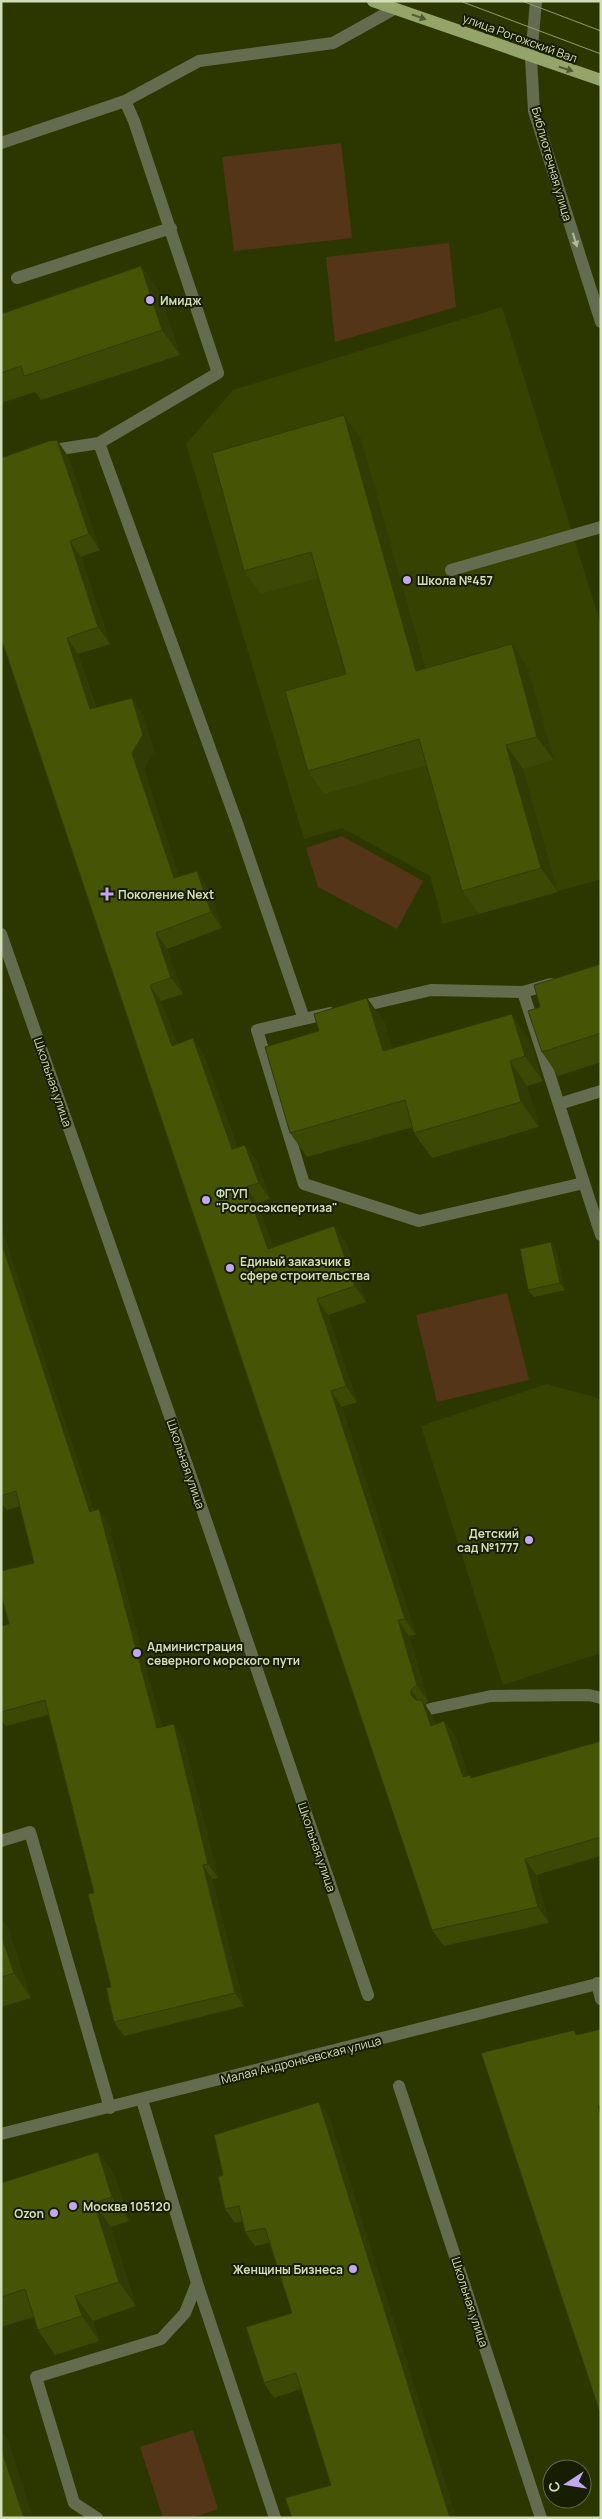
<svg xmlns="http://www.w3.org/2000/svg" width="602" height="2519" viewBox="0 0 602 2519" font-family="Manrope,sans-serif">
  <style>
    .built { fill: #354200 }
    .park { fill: #543517 }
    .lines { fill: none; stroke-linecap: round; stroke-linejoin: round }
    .minor { stroke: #646c50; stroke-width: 12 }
    .major { stroke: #95a56a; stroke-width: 12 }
    .tram { stroke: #919c71; stroke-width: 1 }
    .wall { fill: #3b4904 }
    .shaded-wall { fill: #303c04 }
    .building { fill: #455505; stroke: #303c04 }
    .oneway { fill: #4f5a30 }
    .oneway2 { fill: #b1bb9a }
    .poi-dot { fill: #c3a7f2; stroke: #161d01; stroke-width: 2 }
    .labels { text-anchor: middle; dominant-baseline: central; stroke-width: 4; stroke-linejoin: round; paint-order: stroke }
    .street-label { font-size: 12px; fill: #d2ddb9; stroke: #161d01 }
    .poi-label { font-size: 12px; font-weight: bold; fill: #d2ddb9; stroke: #161d01; text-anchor: start }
  </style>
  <rect width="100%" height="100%" fill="#2c3700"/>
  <path class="built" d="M 502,307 L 601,625 L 601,879 L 443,924 L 430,876 L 342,828 L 304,839 L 186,444 L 233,390 Z
    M 547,1384 L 601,1399 L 601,1653 L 503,1685 L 421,1426 Z"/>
  <path class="park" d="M 341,143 L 352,238 L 234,251 L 222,157 Z
    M 449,243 L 456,307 L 335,342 L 326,257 Z
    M 342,836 L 423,881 L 397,929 L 318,887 L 306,848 Z
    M 507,1293 L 529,1380 L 437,1402 L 416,1315 Z
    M 193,2430 L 218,2509 L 191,2518 L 163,2518 L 140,2447 Z"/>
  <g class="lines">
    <path class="minor" d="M 536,1 L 531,58 L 534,111 L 601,322
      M 1,143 L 125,101 L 199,61 L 333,43 L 394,9
      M 17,278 L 171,228
      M 99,443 L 237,823 L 304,1019
      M 48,451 L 99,443 L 218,373 L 134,121 L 125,101
      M 451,570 L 601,527
      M 1,934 L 187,1465 L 368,1995
      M 354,1008 L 431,990 L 523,992 L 551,984
      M 330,1013 L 257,1030 L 304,1184 L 419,1221 L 584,1183 L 523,992
      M 559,1104 L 601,1091
      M 584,1183 L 601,1235
      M 430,1709 L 491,1696 L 589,1695 L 601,1698
      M 1,1841 L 30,1832 L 110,2108
      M 597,1983 L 601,1999
      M 399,2086 L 541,2518
      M 1,2134 L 601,1983
      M 197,2283 L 275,2518
      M 97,2518 L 74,2503 L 36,2377 L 161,2339 L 185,2313 L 197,2283 L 142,2100"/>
    <path class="major" d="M 373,1 L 601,80"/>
    <path class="tram" d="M 460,1 L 601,54
      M 522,1 L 601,31"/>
  </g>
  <path class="wall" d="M 141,266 L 159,291 L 180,355 L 41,400 L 35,392 L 1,403 L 1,314 Z
    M 361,439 L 425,669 L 512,644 L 528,668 L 554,760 L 523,769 L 558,892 L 479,914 L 462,891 L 427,765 L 324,794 L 308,771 L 346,674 L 319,578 L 261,594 L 244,571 Z
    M 68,456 L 100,550 L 81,557 L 110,644 L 78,654 L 96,707 L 143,714 L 154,751 L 144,769 L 179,877 L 208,887 L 222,928 L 167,949 L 183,994 L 161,1001 L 177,1044 L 204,1054 L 237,1147 L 257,1161 L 270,1199 L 257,1203 L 273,1247 L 346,1242 L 366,1302 L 328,1315 L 357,1402 L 342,1407 L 416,1635 L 409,1636 L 428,1701 L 425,1704 L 433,1717 L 436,1724 L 444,1721 L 456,1737 L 468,1776 L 470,1775 L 472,1778 L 601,1741 L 601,1856 L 536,1875 L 549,1923 L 444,1946 L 432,1930 L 1,638 Z
    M 601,964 L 601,1062 L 558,1076 L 542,1052 L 540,1007 Z
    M 367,998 L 385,1023 L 392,1049 L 529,1039 L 543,1081 L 527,1086 L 539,1127 L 432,1158 L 414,1133 L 413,1127 L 307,1157 L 290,1133 L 319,1031 Z
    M 1,1226 L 94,1511 L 108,1523 L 162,1727 L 183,1738 L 218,1878 L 212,1879 L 244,2006 L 124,2036 L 114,2022 L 111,1987 L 94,1893 L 48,1715 L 6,1726 L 1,1720 L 1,1626 L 9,1624 L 34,1563 L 20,1506 L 7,1510 L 1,1503 Z
    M 551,1242 L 556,1250 L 565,1290 L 534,1297 L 528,1290 Z
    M 1,1919 L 9,1930 L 31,1998 L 1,2007 Z
    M 329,2116 L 456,2518 L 292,2518 L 331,2485 L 301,2389 L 274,2398 L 264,2383 L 292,2313 L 269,2243 L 255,2246 L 245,2232 L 243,2221 L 235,2223 L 225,2209 L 223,2175 Z
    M 98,2152 L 115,2176 L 129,2221 L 111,2227 L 136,2306 L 93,2321 L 99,2341 L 55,2355 L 38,2330 L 34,2317 L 1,2327 L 1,2183 Z"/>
  <path class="shaded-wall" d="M 141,266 L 159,291 L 180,355 L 162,330 Z
    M 344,415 L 361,439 L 433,695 L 416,671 Z
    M 57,440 L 68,456 L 100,550 L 89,534 Z
    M 70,541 L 81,557 L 110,644 L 98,627 Z
    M 67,638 L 78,654 L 101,725 L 90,709 Z
    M 512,644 L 528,668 L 554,760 L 537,737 Z
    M 132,698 L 143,714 L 154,751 L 144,769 L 185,894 L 174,878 L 132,753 Z
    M 506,745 L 523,769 L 558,892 L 541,868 Z
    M 197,871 L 208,887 L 222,928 L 211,912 Z
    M 156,933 L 167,949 L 183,994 L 171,978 Z
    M 150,985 L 161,1001 L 183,1062 L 172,1046 Z
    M 367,998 L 385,1023 L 400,1076 L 383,1051 Z
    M 512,1014 L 529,1039 L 543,1081 L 525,1056 Z
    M 193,1038 L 204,1054 L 243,1165 L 232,1149 Z
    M 510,1061 L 527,1086 L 539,1127 L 521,1102 Z
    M 245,1145 L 257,1161 L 270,1199 L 259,1183 Z
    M 246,1187 L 257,1203 L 279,1265 L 268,1249 Z
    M 1,1226 L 99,1525 L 90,1512 L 1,1241 Z
    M 334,1226 L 346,1242 L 366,1302 L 355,1286 Z
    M 551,1242 L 556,1250 L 565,1290 L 560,1283 Z
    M 317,1299 L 328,1315 L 357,1402 L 346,1386 Z
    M 331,1391 L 342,1407 L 416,1635 L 405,1619 Z
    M 99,1509 L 108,1523 L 166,1742 L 157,1728 Z
    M 398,1620 L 409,1636 L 428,1701 L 417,1685 Z
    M 411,1690 L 422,1706 L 422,1711 L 411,1695 Z
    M 422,1700 L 433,1717 L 443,1742 L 431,1726 Z
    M 444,1721 L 456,1737 L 474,1793 L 463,1777 Z
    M 174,1724 L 183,1738 L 218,1878 L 208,1864 Z
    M 525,1859 L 536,1875 L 549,1923 L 538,1907 Z
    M 203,1865 L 212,1879 L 244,2006 L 235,1993 Z
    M 1,1919 L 9,1930 L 31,1998 L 14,1973 L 1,1935 Z
    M 319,2102 L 329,2116 L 456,2518 L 450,2518 Z
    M 98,2152 L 115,2176 L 129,2221 L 112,2197 Z
    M 94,2203 L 111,2227 L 136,2306 L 119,2282 Z
    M 75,2296 L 93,2321 L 99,2341 L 82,2316 Z
    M 1,2430 L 8,2439 L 33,2518 L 24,2518 L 1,2448 Z"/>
  <path class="building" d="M 141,266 L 162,330 L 24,376 L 21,366 L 1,373 L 1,314 Z
    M 344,415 L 416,671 L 512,644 L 537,737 L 506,745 L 541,868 L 462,891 L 419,739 L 308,771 L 285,691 L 346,674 L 311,552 L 244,571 L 212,453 Z
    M 57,440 L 89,534 L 70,541 L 98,627 L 67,638 L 90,709 L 132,698 L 143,735 L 132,753 L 174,878 L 197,871 L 211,912 L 156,933 L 171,978 L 150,985 L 172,1046 L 193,1038 L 232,1149 L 245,1145 L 259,1183 L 246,1187 L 268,1249 L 334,1226 L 355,1286 L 317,1299 L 346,1386 L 331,1391 L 405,1619 L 398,1620 L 417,1685 L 411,1690 L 411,1695 L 416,1700 L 422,1700 L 431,1726 L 444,1721 L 463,1777 L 470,1775 L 471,1778 L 601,1741 L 601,1837 L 525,1859 L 538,1907 L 432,1930 L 1,638 L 1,458 L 49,441 Z
    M 601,964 L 601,1033 L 542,1052 L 528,1011 L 540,1007 L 534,985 Z
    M 367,998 L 383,1051 L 512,1014 L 525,1056 L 510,1061 L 521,1102 L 414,1133 L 405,1100 L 290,1133 L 265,1047 L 319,1031 L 314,1014 Z
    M 1,1241 L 90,1512 L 99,1509 L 157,1728 L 174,1724 L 208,1864 L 203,1865 L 235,1993 L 114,2022 L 106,1988 L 111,1987 L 88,1894 L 94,1893 L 45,1700 L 1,1712 L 1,1626 L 9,1624 L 1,1595 L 1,1571 L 34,1563 L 16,1491 L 1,1496 Z
    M 551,1242 L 560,1283 L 528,1290 L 520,1249 Z
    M 1,1935 L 14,1973 L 1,1977 Z
    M 601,2029 L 601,2106 L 598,2106 L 601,2116 L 601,2416 L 481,2053 L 574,2030 L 576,2035 Z
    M 319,2102 L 450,2518 L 292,2518 L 285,2498 L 331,2485 L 296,2373 L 264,2383 L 246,2327 L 292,2313 L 265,2228 L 245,2232 L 239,2206 L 225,2209 L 218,2177 L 223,2175 L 214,2135 Z
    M 98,2152 L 112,2197 L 94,2203 L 119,2282 L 75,2296 L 82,2316 L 38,2330 L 25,2289 L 1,2297 L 1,2183 Z
    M 1,2448 L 24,2518 L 1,2518 Z"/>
  <defs><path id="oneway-solid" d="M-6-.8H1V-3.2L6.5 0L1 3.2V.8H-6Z" transform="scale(1.25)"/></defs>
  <g class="oneway">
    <use href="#oneway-solid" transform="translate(419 17) rotate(19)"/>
    <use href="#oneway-solid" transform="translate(566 69) rotate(18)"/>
  </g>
  <use class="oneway2" href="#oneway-solid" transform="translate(575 240) rotate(73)"/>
  <g class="poi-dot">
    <circle cx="150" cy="300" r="5"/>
    <circle cx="407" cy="580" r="5"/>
    <path d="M104.5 886.5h5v5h5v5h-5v5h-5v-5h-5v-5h5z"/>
    <circle cx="206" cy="1200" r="5"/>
    <circle cx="230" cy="1268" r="5"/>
    <circle cx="529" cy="1540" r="5"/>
    <circle cx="137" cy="1653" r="5"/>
    <circle cx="73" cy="2206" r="5"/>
    <circle cx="54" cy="2213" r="5"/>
    <circle cx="353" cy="2269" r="5"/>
  </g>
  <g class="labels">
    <g class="street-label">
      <text transform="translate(520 38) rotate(20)">улица Рогожский Вал</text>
      <text transform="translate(552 164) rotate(74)">Библиотечная улица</text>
      <text transform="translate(53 1082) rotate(71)">Школьная улица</text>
      <text transform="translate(186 1464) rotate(71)">Школьная улица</text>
      <text transform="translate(317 1847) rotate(71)">Школьная улица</text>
      <text transform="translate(301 2060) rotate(-14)">Малая Андроньевская улица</text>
      <text transform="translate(470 2302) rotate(72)">Школьная улица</text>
    </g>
    <g class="poi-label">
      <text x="160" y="300">Имидж</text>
      <text x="417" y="580">Школа №457</text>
      <text x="118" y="894">Поколение Next</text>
      <text x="216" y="1193">ФГУП<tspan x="216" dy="14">"Росгосэкспертиза"</tspan></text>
      <text x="240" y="1261">Единый заказчик в<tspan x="240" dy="14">сфере строительства</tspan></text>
      <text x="519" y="1533" text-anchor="end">Детский<tspan x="519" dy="14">сад №1777</tspan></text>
      <text x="147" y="1646">Администрация<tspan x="147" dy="14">северного морского пути</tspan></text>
      <text x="83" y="2206">Москва 105120</text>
      <text x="44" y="2213" text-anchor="end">Ozon</text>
      <text x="343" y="2269" text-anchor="end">Женщины Бизнеса</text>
    </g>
  </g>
  <rect width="602" height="2519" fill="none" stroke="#d2ddb9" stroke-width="5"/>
  <g transform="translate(567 2484) rotate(258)"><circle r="24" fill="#161d01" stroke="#616a4b"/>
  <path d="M0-4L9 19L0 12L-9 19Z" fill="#c3a7f2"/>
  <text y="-8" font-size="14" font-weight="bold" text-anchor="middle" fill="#d2ddb9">С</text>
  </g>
</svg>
